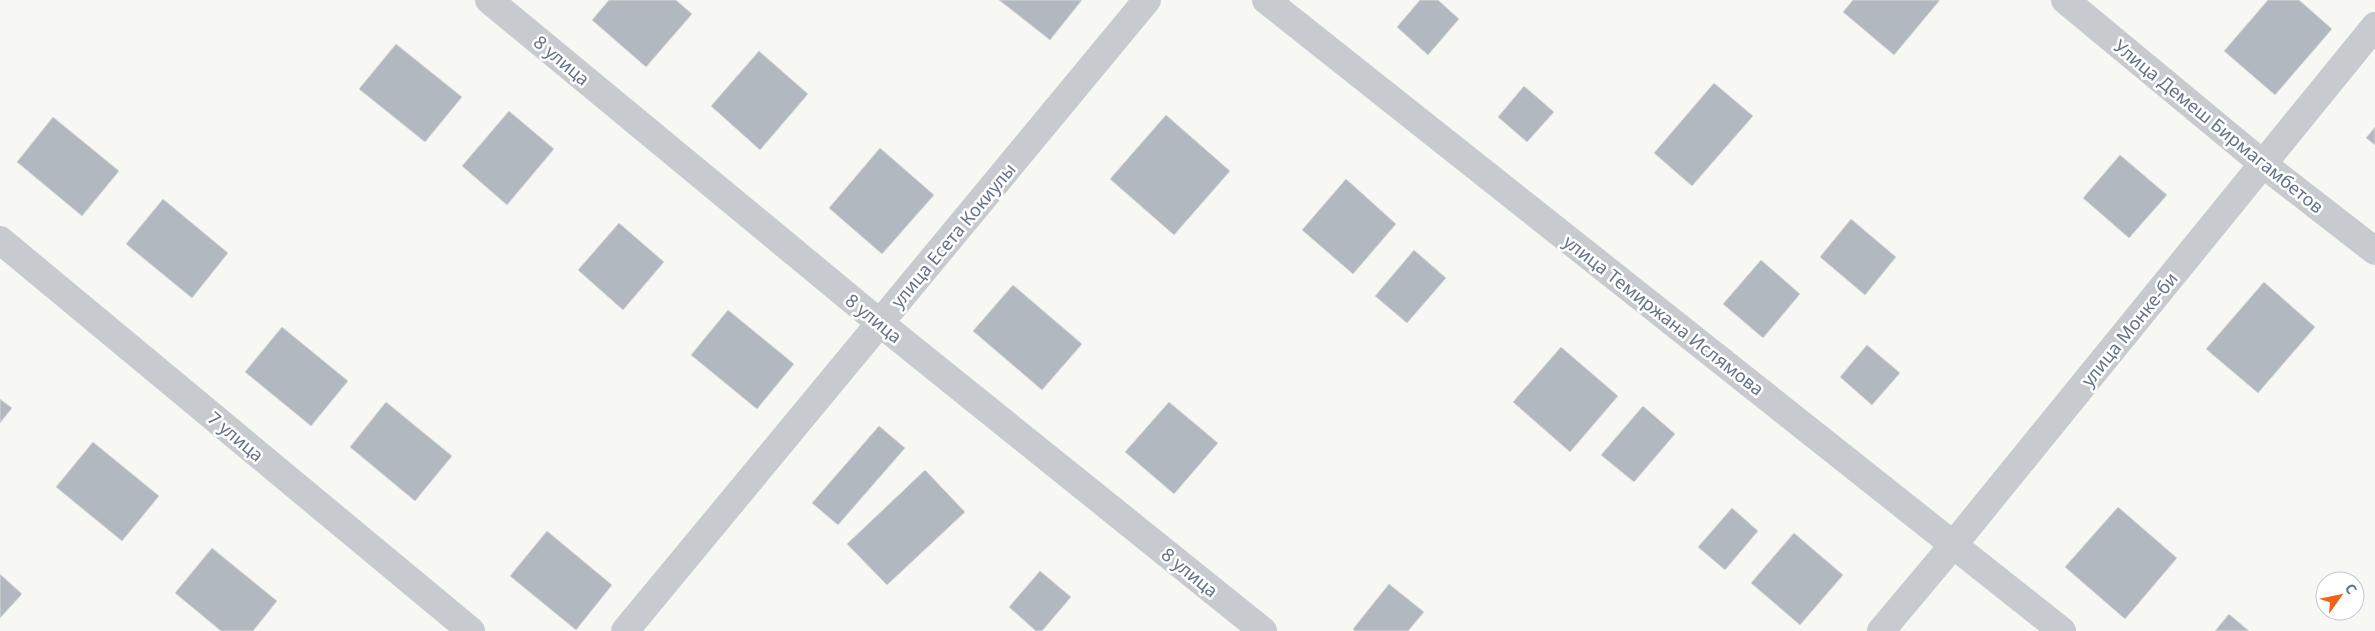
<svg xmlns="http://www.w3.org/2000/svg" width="2375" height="631" viewBox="0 0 2375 631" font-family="'Noto Sans',sans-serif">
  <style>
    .building { fill: #b1b8bf; stroke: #d9d9d7 }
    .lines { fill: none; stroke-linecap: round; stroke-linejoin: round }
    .minor { stroke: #c7cace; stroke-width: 28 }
    .labels { text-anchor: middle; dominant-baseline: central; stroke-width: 5; stroke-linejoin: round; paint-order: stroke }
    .street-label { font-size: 18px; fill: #647488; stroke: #fff }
  </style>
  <rect width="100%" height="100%" fill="#f7f8f4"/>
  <path class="building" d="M 609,0 L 676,0 L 692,14 L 646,67 L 592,20 Z
    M 999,0 L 1082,0 L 1050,40 Z
    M 1420,0 L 1438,0 L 1459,19 L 1428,55 L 1397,27 Z
    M 1853,0 L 1940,0 L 1894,55 L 1843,12 Z
    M 2268,0 L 2299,0 L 2332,29 L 2275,95 L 2224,51 Z
    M 396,44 L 462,97 L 425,142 L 359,89 Z
    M 759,51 L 808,94 L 760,150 L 711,106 Z
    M 1714,83 L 1753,116 L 1692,186 L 1654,153 Z
    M 1524,86 L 1554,112 L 1527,142 L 1498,117 Z
    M 509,111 L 554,149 L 507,205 L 462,166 Z
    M 1166,115 L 1230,171 L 1174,235 L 1110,179 Z
    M 53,117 L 119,171 L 82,216 L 17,162 Z
    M 2375,127 L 2375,145 L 2366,138 Z
    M 880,148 L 934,195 L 882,254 L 829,208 Z
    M 2120,155 L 2167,195 L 2129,238 L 2083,198 Z
    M 1346,179 L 1396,224 L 1353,274 L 1302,230 Z
    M 163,199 L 228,253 L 192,298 L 126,244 Z
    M 1851,219 L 1896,257 L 1865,295 L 1820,257 Z
    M 619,223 L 664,262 L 623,310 L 578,270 Z
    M 1414,250 L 1446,278 L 1407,323 L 1375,296 Z
    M 1761,260 L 1800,294 L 1763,338 L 1723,304 Z
    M 2264,282 L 2315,327 L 2258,393 L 2206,349 Z
    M 1013,285 L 1082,344 L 1042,390 L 973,331 Z
    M 728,310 L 794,364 L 757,409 L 691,355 Z
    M 282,327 L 348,381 L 311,426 L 245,372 Z
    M 1867,345 L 1900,373 L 1872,405 L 1840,377 Z
    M 1561,347 L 1618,396 L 1570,452 L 1513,402 Z
    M 0,399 L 12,408 L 0,423 Z
    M 386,402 L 452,456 L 415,501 L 350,447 Z
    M 1169,402 L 1218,443 L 1174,494 L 1125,452 Z
    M 1643,406 L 1675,434 L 1634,482 L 1601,455 Z
    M 879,426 L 905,448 L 838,525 L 812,503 Z
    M 93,442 L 159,496 L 122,541 L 56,487 Z
    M 925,470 L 965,512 L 887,585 L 847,544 Z
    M 2118,507 L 2177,558 L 2125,619 L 2065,567 Z
    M 1732,508 L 1758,531 L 1725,570 L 1698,547 Z
    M 547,531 L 612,585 L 576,630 L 510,576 Z
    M 1794,533 L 1843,575 L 1800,625 L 1751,583 Z
    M 212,548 L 277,601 L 253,631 L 221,631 L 175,593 Z
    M 1040,571 L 1071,597 L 1042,631 L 1036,631 L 1009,607 Z
    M 0,574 L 22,594 L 0,618 Z
    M 1389,584 L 1424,612 L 1408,631 L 1355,631 L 1353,629 Z
    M 2229,614 L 2249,631 L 2215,631 Z"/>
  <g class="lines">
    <path class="minor" d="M 489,0 L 880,323 L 1263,631
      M 1266,0 L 2062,631
      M 2065,0 L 2263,164 L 2375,251
      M 0,240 L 471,631
      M 625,631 L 1147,0
      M 1881,631 L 1954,544 L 2375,26"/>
  </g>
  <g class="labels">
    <g class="street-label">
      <text transform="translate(562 60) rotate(40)">8 улица</text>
      <text transform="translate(2219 126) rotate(39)">Улица Демеш Бирмагамбетов</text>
      <text transform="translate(953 235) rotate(-50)">улица Есета Кокиулы</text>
      <text transform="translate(1664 315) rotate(38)">улица Темиржана Ислямова</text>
      <text transform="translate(874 318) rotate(39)">8 улица</text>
      <text transform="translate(2129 329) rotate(-51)">улица Монке-би</text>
      <text transform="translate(236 436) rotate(40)">7 улица</text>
      <text transform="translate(1190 572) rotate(39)">8 улица</text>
    </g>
  </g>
  <g transform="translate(2340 596) rotate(57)"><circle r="24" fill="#ffffff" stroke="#c1c7cf"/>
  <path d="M0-4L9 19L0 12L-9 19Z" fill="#f26219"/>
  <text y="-8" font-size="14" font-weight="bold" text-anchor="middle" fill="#647488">С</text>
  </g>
</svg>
